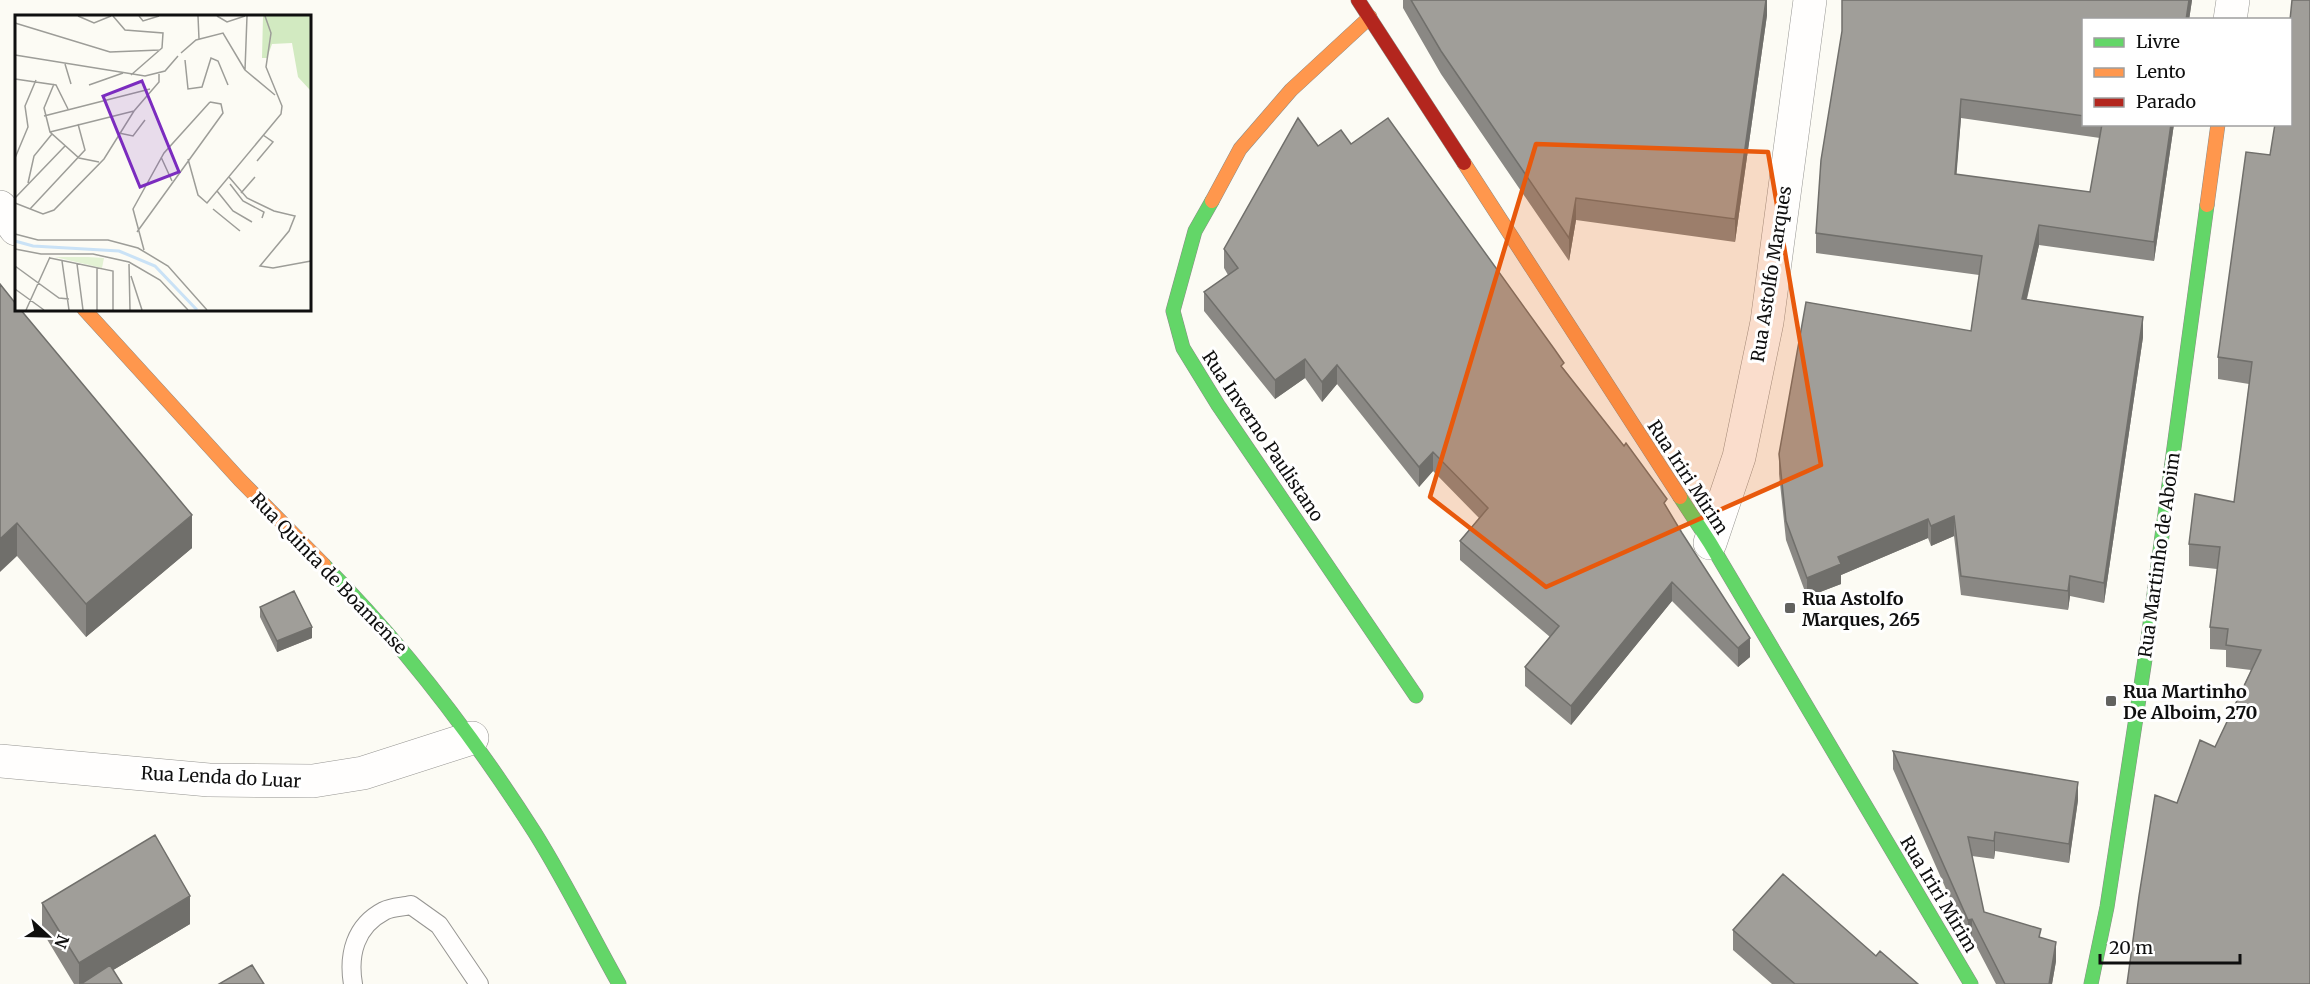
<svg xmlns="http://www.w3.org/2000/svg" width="2310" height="984" viewBox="0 0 2310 984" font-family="Merriweather,serif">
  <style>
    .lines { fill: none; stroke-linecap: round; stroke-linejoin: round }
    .lane-casing { stroke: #969592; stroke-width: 20 }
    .street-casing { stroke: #969592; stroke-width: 34 }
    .fast-casing { stroke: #8c8c89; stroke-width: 15 }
    .slow-casing { stroke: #8c8c89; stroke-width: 15 }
    .jam-casing { stroke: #8c8c89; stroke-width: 15 }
    .lane { stroke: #fffefd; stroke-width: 18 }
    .street { stroke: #fffefd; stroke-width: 33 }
    .fast { stroke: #63d668; stroke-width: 14 }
    .slow { stroke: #ff974d; stroke-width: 14 }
    .jam { stroke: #b3261e; stroke-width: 14 }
    .wall { fill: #8a8884; fill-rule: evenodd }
    .shaded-wall { fill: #706f6b }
    .building { fill: #a09e99; stroke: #706f6b; stroke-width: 1.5 }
    .marked { fill: #e8590c; fill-opacity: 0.2; stroke: #e8590c; stroke-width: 4.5; stroke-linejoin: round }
    .poi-dot { fill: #62625f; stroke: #fff; stroke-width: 2 }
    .labels { text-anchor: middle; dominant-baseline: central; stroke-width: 6; stroke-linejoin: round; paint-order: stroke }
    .street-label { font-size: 18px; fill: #0f0f0f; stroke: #fff }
    .poi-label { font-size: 18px; font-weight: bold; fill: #0f0f0f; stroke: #fff; text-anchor: start }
    .inset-river { fill: none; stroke: #cae2f6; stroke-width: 3 }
    .inset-road { fill: none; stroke: #9d9d98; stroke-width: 1.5 }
    .view { fill: #7b2cbf; fill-opacity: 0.15; stroke: #7b2cbf; stroke-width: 3 }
    .inset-edge { fill: none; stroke: #0f0f0f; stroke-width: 3 }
  </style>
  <rect width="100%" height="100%" fill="#fcfbf4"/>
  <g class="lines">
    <defs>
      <path id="lane" d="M 353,984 C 348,955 355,926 384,911 C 391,907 403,907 411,905 L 439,925 L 479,984"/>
      <path id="street" d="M 2230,20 L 2233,0
        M 0,207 L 16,229
        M 1710,543 L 1739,457 L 1767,322 L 1810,0
        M 0,761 L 209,780 L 313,781 L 363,773 L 472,738"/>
      <path id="fast" d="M 1212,201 L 1195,231 L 1173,311 L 1183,348 L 1218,405 L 1416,696
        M 1680,497 L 1710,543 L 1971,984
        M 324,565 C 405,646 473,736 535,833 C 565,881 591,934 619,984
        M 2091,984 L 2107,907 L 2147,646 L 2207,205"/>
      <path id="slow" d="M 1464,163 L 1680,497
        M 1212,201 L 1240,149 L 1291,90 L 1370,17
        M 2207,205 L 2218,124
        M 84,309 L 240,480 L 324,565"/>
      <path id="jam" d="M 1358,0 L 1464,163"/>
    </defs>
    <use href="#lane" class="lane-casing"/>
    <use href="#street" class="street-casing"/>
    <use href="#fast" class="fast-casing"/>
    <use href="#slow" class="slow-casing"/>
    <use href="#jam" class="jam-casing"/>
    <use href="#lane" class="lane"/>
    <use href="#street" class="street"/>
    <use href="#fast" class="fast"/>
    <use href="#slow" class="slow"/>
    <use href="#jam" class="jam"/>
  </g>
  <path class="wall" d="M 1403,0 L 1767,0 L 1767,15 L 1735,242 L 1576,220 L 1569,261 L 1441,74 L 1403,8 Z
    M 1842,0 L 2192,0 L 2189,20 L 2084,20 L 2084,124 L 2174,124 L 2154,261 L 2039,245 L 2027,299 L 2143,337 L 2104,603 L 2070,596 L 2068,610 L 1961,595 L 1954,536 L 1931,546 L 1928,538 L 1841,575 L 1841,584 L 1807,597 L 1786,540 L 1779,474 L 1779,454 L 1971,331 L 1979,275 L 1816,253 L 1816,233 L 1842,31 ZM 1961,118 L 2100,138 L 2090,192 L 1956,175 Z
    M 2290,124 L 2310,984 L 2177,803 L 2215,747 L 2251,670 L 2226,667 L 2226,650 L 2210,649 L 2210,627 L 2217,569 L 2189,566 L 2189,544 L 2234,502 L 2249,384 L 2218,379 L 2218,357 L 2270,155 Z
    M 1351,144 L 1564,369 L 1667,508 L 1750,657 L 1738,667 L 1672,601 L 1571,725 L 1525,686 L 1525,667 L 1550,637 L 1460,560 L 1460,541 L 1479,518 L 1433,471 L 1419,487 L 1337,384 L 1322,402 L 1305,378 L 1275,399 L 1204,311 L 1204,292 L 1228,275 L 1224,268 L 1224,249 L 1318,146 Z
    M 0,284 L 192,548 L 86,637 L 17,556 Z
    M 260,607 L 312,638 L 277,652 L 260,617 Z
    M 1893,751 L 2078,800 L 2069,863 L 1995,851 L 1994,859 L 1972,856 L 1984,912 L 2041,938 L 2056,961 L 2052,984 L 1996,984 L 1972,938 L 1968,939 L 1893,769 Z
    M 42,903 L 190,924 L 113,970 L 122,984 L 74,984 L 42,931 Z
    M 1733,930 L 1876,956 L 1918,984 L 1772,984 L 1733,950 Z"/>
  <path class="shaded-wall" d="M 1766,0 L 1767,0 L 1767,15 L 1735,242 L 1735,219 Z
    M 2189,0 L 2192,0 L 2189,20 L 2186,20 Z
    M 1961,99 L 1961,118 L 1955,194 L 1955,174 Z
    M 2171,124 L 2174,124 L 2154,261 L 2154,242 Z
    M 1576,198 L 1576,220 L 1569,261 L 1569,238 Z
    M 2039,225 L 2039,245 L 2022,318 L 2022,299 Z
    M 2143,317 L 2143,337 L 2104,603 L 2104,583 Z
    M 1305,359 L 1305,378 L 1275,399 L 1275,380 Z
    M 1337,365 L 1337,384 L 1322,402 L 1322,382 Z
    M 1433,452 L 1433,471 L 1419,487 L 1419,467 Z
    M 192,515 L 192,548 L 86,637 L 86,604 Z
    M 1954,516 L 1954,536 L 1931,546 L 1931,526 Z
    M 1928,519 L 1928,538 L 1841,575 L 1841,584 L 1807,597 L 1807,578 L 1838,557 Z
    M 17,523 L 17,556 L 0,572 L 0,539 Z
    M 2070,576 L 2070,596 L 2068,610 L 2068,591 Z
    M 1672,582 L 1672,601 L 1571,725 L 1571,706 Z
    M 312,627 L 312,638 L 277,652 L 277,641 Z
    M 1750,638 L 1750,657 L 1738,667 L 1738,648 Z
    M 2078,782 L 2078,800 L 2069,863 L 2069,844 Z
    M 1995,832 L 1995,851 L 1994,859 L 1994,841 Z
    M 190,896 L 190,924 L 90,984 L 79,984 L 79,963 Z
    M 1972,919 L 1972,938 L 1968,939 L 1968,920 Z
    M 2056,942 L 2056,961 L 2052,984 L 2049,984 Z"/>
  <path class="building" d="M 1411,0 L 1766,0 L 1735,219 L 1576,198 L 1569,238 L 1441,51 Z
    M 1842,0 L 2189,0 L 2186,20 L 2084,20 L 2084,116 L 1961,99 L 1955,174 L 2090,192 L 2102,124 L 2171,124 L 2154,242 L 2039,225 L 2022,299 L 2143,317 L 2104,583 L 2070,576 L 2068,591 L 1961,576 L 1954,516 L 1931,526 L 1928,519 L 1838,557 L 1841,564 L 1807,578 L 1786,521 L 1779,454 L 1806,302 L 1971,331 L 1982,256 L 1816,233 L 1821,160 L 1842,31 Z
    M 2292,0 L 2310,0 L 2310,984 L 2127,984 L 2139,896 L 2155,795 L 2177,803 L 2200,740 L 2215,747 L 2261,650 L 2226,645 L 2228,629 L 2210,627 L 2220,547 L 2189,544 L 2195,494 L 2234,502 L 2252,362 L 2218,357 L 2246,152 L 2270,155 L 2275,124 L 2290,124 L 2290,20 Z
    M 1298,118 L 1318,146 L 1341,130 L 1351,144 L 1388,118 L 1555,350 L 1564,363 L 1561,366 L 1624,446 L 1626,443 L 1667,499 L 1664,503 L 1682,533 L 1750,638 L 1738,648 L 1672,582 L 1571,706 L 1525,667 L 1559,626 L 1460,541 L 1488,508 L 1433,452 L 1419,467 L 1337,365 L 1322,382 L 1305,359 L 1275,380 L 1204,292 L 1238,268 L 1224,249 Z
    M 0,284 L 16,304 L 16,309 L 20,309 L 192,515 L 86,604 L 17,523 L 0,539 Z
    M 294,591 L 312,627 L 277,641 L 260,607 Z
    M 1893,751 L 2078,782 L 2069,844 L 1995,832 L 1994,841 L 1968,837 L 1984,912 L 2041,929 L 2039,937 L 2056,942 L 2049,984 L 2005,984 L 1972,919 L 1968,920 Z
    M 155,835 L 190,896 L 79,963 L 42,903 Z
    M 1783,874 L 1876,956 L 1880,951 L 1918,984 L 1795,984 L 1733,930 Z
    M 110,965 L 122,984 L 81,984 Z
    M 252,965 L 264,984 L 219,984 Z"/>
  <path class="marked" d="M 1536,144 L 1768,152 L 1821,465 L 1546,587 L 1430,497 Z"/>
  <g class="poi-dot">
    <rect x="1784" y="602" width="12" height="12" rx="3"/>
    <rect x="2105" y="695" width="12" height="12" rx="3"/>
  </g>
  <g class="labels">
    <g class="street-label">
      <text transform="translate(1771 274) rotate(-81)">Rua Astolfo Marques</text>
      <text transform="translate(1263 436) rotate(56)">Rua Inverno Paulistano</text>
      <text transform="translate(1688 477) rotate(57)">Rua Iriri Mirim</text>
      <text transform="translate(2159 555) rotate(-82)">Rua Martinho de Aboim</text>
      <text transform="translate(329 573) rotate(46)">Rua Quinta de Boamense</text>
      <text transform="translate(221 777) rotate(3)">Rua Lenda do Luar</text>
      <text transform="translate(1939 894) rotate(59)">Rua Iriri Mirim</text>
    </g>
    <g class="poi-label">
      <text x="1802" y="598">Rua Astolfo<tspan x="1802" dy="21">Marques, 265</tspan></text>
      <text x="2123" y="691">Rua Martinho<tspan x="2123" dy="21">De Alboim, 270</tspan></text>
    </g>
  </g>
  <g transform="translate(15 15)">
    <rect width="296" height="296" fill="#fcfbf4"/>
    <path d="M 40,242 L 73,242 L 89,243 L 87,253 Z" fill="#e3f2d4"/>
    <path d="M 248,1 L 295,1 L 295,75 L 283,62 L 277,28 L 257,29 L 252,43 L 247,43 Z" fill="#d2eac1"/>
    <path class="inset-river" d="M 0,226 L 18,231 L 104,236 L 140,251 L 182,295"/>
    <path class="inset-road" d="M 63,1 L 79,8 L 96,1M 98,1 L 110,15 L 148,18 L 147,33 L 116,60M 124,1 L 128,6 L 144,1M 183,1 L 184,24M 202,1 L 212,7 L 230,1M 0,8 L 95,37 L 145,35M 166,38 L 181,25 L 208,18 L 230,55M 0,40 L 130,61 L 150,56 L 163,41M 170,45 L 173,74 L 187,72 L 196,43 L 203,46 L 213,70M 50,49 L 56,69M 230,55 L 260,80M 230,55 L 232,1M 0,64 L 41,70 L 53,94M 39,69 L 29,93 L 35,117 L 64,143 L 84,147M 74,70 L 108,58M 29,101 L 135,74M 35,117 L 119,96M 104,118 L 118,121 L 130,105M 146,142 L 157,166M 0,143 L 13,112 L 10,91 L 21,65M 173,144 L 183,180 L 192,188 L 266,99 L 267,91 L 251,52 L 256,18 L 250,1M 242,146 L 258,127 L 248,120M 214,162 L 232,183 L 259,196 L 280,201 L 274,216 L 245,251 L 258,253 L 296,246M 13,168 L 19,141 L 37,119M 215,169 L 228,186 L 249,197 L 247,203M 202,176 L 218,196 L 237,207M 226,178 L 240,162M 0,183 L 50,131M 0,188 L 28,199 L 39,195 L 89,144 L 119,96 L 144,67 L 144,59M 15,194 L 70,135 L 63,109M 198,194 L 225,216M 122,217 L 208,98 L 206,89 L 195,87M 0,219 L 23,225 L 93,225 L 123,233 L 153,251 L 192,295M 0,234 L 26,239 L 78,239 L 114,247 L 145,265 L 173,295M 129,235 L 118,194 L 149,138 L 195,87M 35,243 L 98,256 L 98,295M 47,246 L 54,295M 62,249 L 68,295M 114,249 L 115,295M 0,251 L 44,283 L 54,284M 82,253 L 82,295M 116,261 L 127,295M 0,274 L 29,295M 11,295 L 35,242"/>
    <path class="view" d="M 127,66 L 164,157 L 125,172 L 88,81 Z"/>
    <rect width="296" height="296" class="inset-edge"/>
  </g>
  <rect x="2082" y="18" width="210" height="108" fill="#ffffff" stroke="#9f9f9f" stroke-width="1.5"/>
  <rect x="2094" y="38" width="30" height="9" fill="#63d668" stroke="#9f9f9f" stroke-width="1.5"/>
  <text x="2136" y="48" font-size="18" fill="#0f0f0f">Livre</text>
  <rect x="2094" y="68" width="30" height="9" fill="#ff974d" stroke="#9f9f9f" stroke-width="1.5"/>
  <text x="2136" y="78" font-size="18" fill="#0f0f0f">Lento</text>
  <rect x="2094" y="98" width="30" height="9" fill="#b3261e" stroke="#9f9f9f" stroke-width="1.5"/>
  <text x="2136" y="108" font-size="18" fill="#0f0f0f">Parado</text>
  <g transform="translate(48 936) rotate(112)" stroke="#ffffff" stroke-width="4.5" paint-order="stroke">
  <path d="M0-4.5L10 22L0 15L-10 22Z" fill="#0f0f0f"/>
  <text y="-9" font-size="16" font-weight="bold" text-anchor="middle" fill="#0f0f0f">N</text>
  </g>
  <path d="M2100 954v9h140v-9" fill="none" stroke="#0f0f0f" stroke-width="3"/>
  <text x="2109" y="954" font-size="18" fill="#0f0f0f" stroke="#ffffff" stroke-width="4.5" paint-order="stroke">20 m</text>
</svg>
